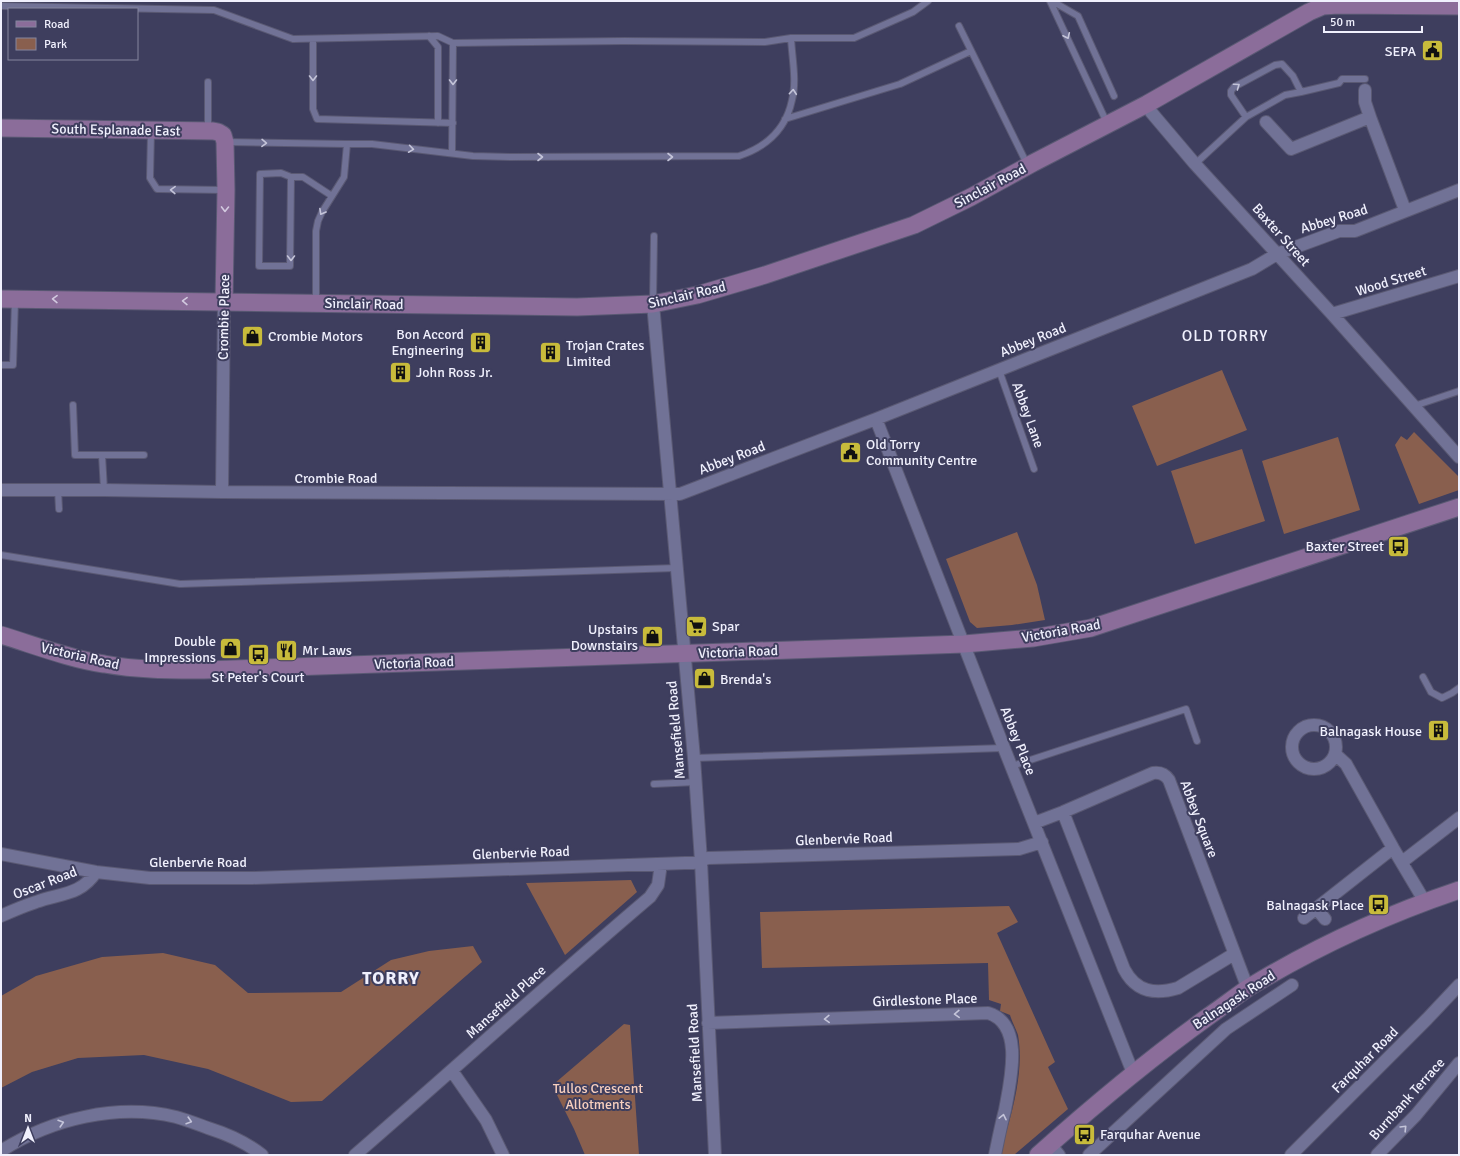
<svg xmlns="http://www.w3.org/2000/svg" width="1460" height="1156" viewBox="0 0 1460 1156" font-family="Signika,sans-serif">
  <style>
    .green { fill: #895f4e }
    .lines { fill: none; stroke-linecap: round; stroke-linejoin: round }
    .lane-casing { stroke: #5a5973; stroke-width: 8 }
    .street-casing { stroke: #5a5973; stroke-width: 14 }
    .secondary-casing { stroke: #5a5973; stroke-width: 19 }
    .lane { stroke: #717296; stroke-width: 6 }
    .street { stroke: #717296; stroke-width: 12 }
    .secondary { stroke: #8b6d9a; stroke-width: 17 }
    .oneway { stroke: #c4c4d9 }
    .oneway2 { stroke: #d2c9df }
    .labels { text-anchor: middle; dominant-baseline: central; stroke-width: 4; stroke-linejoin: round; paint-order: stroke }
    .poi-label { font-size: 14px; fill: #f0f0fd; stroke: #3e3e5e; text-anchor: start }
    .street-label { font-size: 14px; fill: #f0f0fd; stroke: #3e3e5e }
    .park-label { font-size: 14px; fill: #f7cfbe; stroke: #3e3e5e }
    .quarter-label { font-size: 16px; letter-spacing: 1px; fill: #f0f0fd; stroke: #3e3e5e }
    .district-label { font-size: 18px; font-weight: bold; letter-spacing: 1px; fill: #f0f0fd; stroke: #3e3e5e }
  </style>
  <rect width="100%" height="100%" fill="#3e3e5e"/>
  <path class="green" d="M 1222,370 L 1247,430 L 1157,466 L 1132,406 Z
    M 1414,432 L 1459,477 L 1459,490 L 1419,504 L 1395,445 L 1401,436 L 1407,440 Z
    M 1338,437 L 1360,510 L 1284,534 L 1262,461 Z
    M 1242,449 L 1265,521 L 1195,544 L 1171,471 Z
    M 1017,532 L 1037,585 L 1045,620 L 1012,625 L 977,628 L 970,622 L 946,559 Z
    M 631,880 L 637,892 L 565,955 L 526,883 Z
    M 1009,906 L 1018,922 L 997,933 L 1055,1062 L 1048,1067 L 1068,1109 L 1014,1155 L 1000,1155 C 1010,1117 1025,1075 1018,1035 C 1016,1029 1012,1022 1010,1015 L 1000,1011 L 1001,1004 L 989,1000 L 988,963 L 762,968 L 760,912 Z
    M 473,946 L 482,962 L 322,1101 L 291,1102 L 208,1069 L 144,1055 L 78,1058 L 32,1072 L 1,1088 L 1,996 L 36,976 L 102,957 L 163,953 L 215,965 L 248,993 L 341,992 L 391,960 L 429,951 Z
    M 624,1024 L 630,1025 L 639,1155 L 585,1155 L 574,1129 L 553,1087 L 555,1083 Z"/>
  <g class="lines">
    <defs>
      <path id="lane" d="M 1050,1 L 1107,123
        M 1052,1 L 1078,16 L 1114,96
        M 1,6 L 214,10 L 293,39 L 438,36 L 453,43 L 624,41 L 765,42 L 791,38 L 854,38 L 913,12 L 928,1
        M 959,26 L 1027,164
        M 429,36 L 438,47 L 438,123
        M 313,39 L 313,109 L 317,119 L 453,123
        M 1301,92 L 1339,83 L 1342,79 L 1365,79
        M 785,119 L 900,84 L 971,51
        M 208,131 L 208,82
        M 151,132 L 150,178 L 157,189 L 224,190
        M 226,142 L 347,144 L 344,177 L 322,212 L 318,221 L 316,231 L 316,303
        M 347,144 L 372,144 L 473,156 L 512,157 L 739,156 C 766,147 786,129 792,100 C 797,81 792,58 791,38
        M 452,153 L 453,43
        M 1195,164 L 1246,117 L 1285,95 L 1301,92 L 1293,76 L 1282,64 L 1275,65 L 1234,87 L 1231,91 L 1231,95 L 1246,117
        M 291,177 L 290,266 L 259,266 L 260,174 L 281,173 L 291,177 L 303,177 L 332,196
        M 653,302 L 654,236
        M 1,365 L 13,365 L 15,300
        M 999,370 L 1034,469
        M 73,405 L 75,455 L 102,455 L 104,490
        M 1414,406 L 1459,391
        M 102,455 L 144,455
        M 58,490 L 59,509
        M 1,555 L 180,584 L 676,568
        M 1423,677 L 1431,692 L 1442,698 L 1452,693 L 1459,688
        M 694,758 L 1004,748
        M 1012,766 L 1186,709 L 1197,741
        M 654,784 L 696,782"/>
      <path id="street" d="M 1365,90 L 1365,102 L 1370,117
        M 1147,104 L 1151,112 L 1195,164 L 1332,314 L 1459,457
        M 1266,122 L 1291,149 L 1370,117 L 1405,210
        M 653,304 L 694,758 L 701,861 L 715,1155
        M 1332,314 L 1459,276
        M 876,419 L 1004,748 L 1133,1073
        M 1,490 L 104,490 L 222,492 L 680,494 L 876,419 L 1252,269 L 1277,254 L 1339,231 L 1355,231 L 1459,190
        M 222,492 L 224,301
        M1292 747a22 22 0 1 1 44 0a22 22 0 1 1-44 0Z
        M 1335,754 L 1346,764 L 1393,848 L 1425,902
        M 1063,812 L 1124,969 C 1136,992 1155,995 1178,988 L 1234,954
        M 1034,823 L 1063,812 L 1153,773 C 1160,772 1165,774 1169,780 L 1248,989
        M 1,854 L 96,872 L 150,878 L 252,878 L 685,863 L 693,863 L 708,858 L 1019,849 L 1042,842
        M 1402,862 L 1459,818
        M 1316,908 L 1325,919
        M 1,916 C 12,911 24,906 36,902 C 60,893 80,896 96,872
        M 1304,918 L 1393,848
        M 708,1023 L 988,1013 C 1025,1024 1010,1082 1005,1110 C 1001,1125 998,1140 995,1155
        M 452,1071 L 486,1120 L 503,1155
        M 1050,1144 L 1059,1155
        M 1,1151 C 51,1119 117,1103 176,1117 C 187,1120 197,1124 208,1128 C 227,1134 247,1143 262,1155
        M 355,1155 C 454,1069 550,982 650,897 L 658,885 L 661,864
        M 1089,1155 L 1226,1029 L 1292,985
        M 1291,1155 L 1427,1019 L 1459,985
        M 1377,1155 L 1416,1115 L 1459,1063"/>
      <path id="secondary" d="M 1,128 L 213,131 L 218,132 L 223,135 L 225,142 L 226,190 L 224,301
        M 1,299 L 577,307 L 653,304 L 697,295 L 765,275 L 914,225 L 971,197 L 1033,163 L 1147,104 L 1309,12 L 1323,6 L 1338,5 L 1459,6
        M 1,635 C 34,645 70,659 104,664 C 137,670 171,670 204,670 L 964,644 L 1033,638 L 1091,628 L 1459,507
        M 1038,1155 C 1093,1106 1149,1059 1209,1016 C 1222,1007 1235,997 1248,988 C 1315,947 1385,915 1459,890"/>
    </defs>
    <use href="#lane" class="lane-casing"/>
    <use href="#street" class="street-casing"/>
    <use href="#secondary" class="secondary-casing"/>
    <use href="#lane" class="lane"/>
    <use href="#street" class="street"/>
    <use href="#secondary" class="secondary"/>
  </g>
  <defs><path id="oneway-chevron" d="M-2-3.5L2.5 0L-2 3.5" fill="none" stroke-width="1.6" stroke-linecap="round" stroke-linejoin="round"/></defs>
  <g class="oneway">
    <use href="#oneway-chevron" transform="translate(1067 36) rotate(65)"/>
    <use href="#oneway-chevron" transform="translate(313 78) rotate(90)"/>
    <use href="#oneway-chevron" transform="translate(453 82) rotate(90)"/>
    <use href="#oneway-chevron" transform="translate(1237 86) rotate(-35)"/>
    <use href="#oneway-chevron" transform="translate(793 92) rotate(-85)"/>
    <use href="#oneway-chevron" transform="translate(264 143) rotate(1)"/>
    <use href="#oneway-chevron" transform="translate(411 149) rotate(8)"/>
    <use href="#oneway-chevron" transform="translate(540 157)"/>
    <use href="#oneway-chevron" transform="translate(670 157)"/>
    <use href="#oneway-chevron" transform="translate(173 190) rotate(-178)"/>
    <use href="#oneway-chevron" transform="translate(322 212) rotate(119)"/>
    <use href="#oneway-chevron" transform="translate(291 258) rotate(90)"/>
    <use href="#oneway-chevron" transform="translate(957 1014) rotate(178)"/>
    <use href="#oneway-chevron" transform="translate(827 1019) rotate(178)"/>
    <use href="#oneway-chevron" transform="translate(1003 1117) rotate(-78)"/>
    <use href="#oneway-chevron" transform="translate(189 1121) rotate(17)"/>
    <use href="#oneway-chevron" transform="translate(61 1123) rotate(-17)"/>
    <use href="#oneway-chevron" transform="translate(1404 1128) rotate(-46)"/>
  </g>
  <g class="oneway2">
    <use href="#oneway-chevron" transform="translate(225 209) rotate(91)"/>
    <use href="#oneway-chevron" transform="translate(55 299) rotate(-179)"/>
    <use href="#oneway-chevron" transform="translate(185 301) rotate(-179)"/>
  </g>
  <defs>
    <symbol id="civic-square" viewBox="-11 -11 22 22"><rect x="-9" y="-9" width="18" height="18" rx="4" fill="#c8bb3b" stroke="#3e3e5e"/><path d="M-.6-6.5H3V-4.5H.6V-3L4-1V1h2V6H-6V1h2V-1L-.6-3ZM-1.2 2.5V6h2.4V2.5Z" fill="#111"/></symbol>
    <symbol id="shop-square" viewBox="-11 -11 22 22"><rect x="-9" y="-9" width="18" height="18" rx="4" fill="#c8bb3b" stroke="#3e3e5e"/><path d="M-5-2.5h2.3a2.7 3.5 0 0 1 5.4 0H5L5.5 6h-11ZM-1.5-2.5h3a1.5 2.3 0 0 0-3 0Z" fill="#111"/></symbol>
    <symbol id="building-square" viewBox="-11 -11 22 22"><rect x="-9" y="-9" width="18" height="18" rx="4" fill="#c8bb3b" stroke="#3e3e5e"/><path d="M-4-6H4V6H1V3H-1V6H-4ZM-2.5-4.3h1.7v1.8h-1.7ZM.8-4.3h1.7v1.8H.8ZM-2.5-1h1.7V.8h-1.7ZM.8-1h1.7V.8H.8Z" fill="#111"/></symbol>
    <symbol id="bus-square" viewBox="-11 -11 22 22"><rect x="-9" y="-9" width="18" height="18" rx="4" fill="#c8bb3b" stroke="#3e3e5e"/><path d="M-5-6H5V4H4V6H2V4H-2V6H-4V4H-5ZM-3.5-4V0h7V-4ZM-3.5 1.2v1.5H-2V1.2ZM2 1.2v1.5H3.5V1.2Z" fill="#111"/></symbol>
    <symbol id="supermarket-square" viewBox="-11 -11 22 22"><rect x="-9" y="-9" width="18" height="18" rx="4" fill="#c8bb3b" stroke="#3e3e5e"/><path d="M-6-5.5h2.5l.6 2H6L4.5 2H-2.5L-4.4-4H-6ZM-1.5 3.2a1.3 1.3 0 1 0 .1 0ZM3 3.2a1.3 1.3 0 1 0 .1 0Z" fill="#111"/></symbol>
    <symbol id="restaurant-square" viewBox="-11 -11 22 22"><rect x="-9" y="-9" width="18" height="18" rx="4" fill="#c8bb3b" stroke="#3e3e5e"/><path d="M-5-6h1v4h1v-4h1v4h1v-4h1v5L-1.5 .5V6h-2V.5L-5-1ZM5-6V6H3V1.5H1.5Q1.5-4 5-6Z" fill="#111"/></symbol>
  </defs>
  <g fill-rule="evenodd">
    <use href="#civic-square" x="1420" y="38" width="25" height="25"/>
    <use href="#shop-square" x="240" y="324" width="25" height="25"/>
    <use href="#building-square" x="468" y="330" width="25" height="25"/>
    <use href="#building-square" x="538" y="340" width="25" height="25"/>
    <use href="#building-square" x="388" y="360" width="25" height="25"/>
    <use href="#civic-square" x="838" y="440" width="25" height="25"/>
    <use href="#bus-square" x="1386" y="534" width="25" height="25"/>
    <use href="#supermarket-square" x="684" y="614" width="25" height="25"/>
    <use href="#shop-square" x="640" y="624" width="25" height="25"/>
    <use href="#shop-square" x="218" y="636" width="25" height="25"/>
    <use href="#restaurant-square" x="274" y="638" width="25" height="25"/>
    <use href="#bus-square" x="246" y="642" width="25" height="25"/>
    <use href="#shop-square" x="692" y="666" width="25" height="25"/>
    <use href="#building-square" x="1426" y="718" width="25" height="25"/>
    <use href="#bus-square" x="1366" y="892" width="25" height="25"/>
    <use href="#bus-square" x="1072" y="1122" width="25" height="25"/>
  </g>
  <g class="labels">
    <g class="poi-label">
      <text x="1416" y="51" text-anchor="end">SEPA</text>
      <text x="464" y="334" text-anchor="end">Bon Accord<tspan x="464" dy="16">Engineering</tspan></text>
      <text x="268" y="336">Crombie Motors</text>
      <text x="566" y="345">Trojan Crates<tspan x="566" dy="16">Limited</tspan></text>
      <text x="416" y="372">John Ross Jr.</text>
      <text x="866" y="444">Old Torry<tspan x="866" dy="16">Community Centre</tspan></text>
      <text x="1384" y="546" text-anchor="end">Baxter Street</text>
      <text x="712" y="626">Spar</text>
      <text x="638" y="629" text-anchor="end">Upstairs<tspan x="638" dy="16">Downstairs</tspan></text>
      <text x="216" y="641" text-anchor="end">Double<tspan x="216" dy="16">Impressions</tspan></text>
      <text x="302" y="650">Mr Laws</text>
      <text x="258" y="677" text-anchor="middle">St Peter's Court</text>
      <text x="720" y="679">Brenda's</text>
      <text x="1422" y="731" text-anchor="end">Balnagask House</text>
      <text x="1364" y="905" text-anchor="end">Balnagask Place</text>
      <text x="1100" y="1134">Farquhar Avenue</text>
    </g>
    <g class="street-label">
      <text transform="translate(116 130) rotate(1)">South Esplanade East</text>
      <text transform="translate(990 186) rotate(-28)">Sinclair Road</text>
      <text transform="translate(1334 219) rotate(-17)">Abbey Road</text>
      <text transform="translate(1281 235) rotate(48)">Baxter Street</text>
      <text transform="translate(1391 281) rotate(-17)">Wood Street</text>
      <text transform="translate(687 295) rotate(-13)">Sinclair Road</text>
      <text transform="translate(364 304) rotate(1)">Sinclair Road</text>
      <text transform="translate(224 317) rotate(-89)">Crombie Place</text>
      <text transform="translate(1033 340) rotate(-22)">Abbey Road</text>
      <text transform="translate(1028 415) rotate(70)">Abbey Lane</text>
      <text transform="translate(732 458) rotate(-21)">Abbey Road</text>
      <text x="336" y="478">Crombie Road</text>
      <text transform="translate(1061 631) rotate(-10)">Victoria Road</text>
      <text transform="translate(738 652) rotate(-2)">Victoria Road</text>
      <text transform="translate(80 656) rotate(13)">Victoria Road</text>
      <text transform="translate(414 663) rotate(-2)">Victoria Road</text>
      <text transform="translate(676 730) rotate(-95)">Mansefield Road</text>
      <text transform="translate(1018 741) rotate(68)">Abbey Place</text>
      <text transform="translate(1199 819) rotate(69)">Abbey Square</text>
      <text transform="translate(844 839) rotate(-2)">Glenbervie Road</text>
      <text transform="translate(521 853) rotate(-2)">Glenbervie Road</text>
      <text x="198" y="862">Glenbervie Road</text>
      <text transform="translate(45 883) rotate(-21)">Oscar Road</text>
      <text transform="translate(925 1000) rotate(-2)">Girdlestone Place</text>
      <text transform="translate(1234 1000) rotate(-33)">Balnagask Road</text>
      <text transform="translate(506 1002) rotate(-42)">Mansefield Place</text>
      <text transform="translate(695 1053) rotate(-93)">Mansefield Road</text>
      <text transform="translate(1365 1060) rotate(-45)">Farquhar Road</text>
      <text transform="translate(1407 1099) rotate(-48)">Burnbank Terrace</text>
    </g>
    <g class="park-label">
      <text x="598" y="1088">Tullos Crescent<tspan x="598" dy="16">Allotments</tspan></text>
    </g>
    <g class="quarter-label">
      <text x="1225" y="336">OLD TORRY</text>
    </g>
    <g class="district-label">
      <text x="391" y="978">TORRY</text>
    </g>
  </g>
  <rect width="1460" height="1156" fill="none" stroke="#f0f0fd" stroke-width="4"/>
  <rect x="8" y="8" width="130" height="52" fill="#3e3e5e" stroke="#85859e"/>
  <rect x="16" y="21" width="20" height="6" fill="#8b6d9a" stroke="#85859e"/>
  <text x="44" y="28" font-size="12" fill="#f0f0fd">Road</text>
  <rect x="16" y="38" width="20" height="12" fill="#895f4e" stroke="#85859e"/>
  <text x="44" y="48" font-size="12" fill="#f0f0fd">Park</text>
  <g transform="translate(28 1128)" stroke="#3e3e5e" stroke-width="3" paint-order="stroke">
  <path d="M0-3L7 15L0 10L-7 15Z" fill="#f0f0fd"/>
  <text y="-6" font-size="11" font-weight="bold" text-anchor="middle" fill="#f0f0fd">N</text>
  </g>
  <path d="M1324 26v6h98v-6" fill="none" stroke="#f0f0fd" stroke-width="2"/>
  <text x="1330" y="26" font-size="12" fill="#f0f0fd" stroke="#3e3e5e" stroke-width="3" paint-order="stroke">50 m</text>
</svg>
